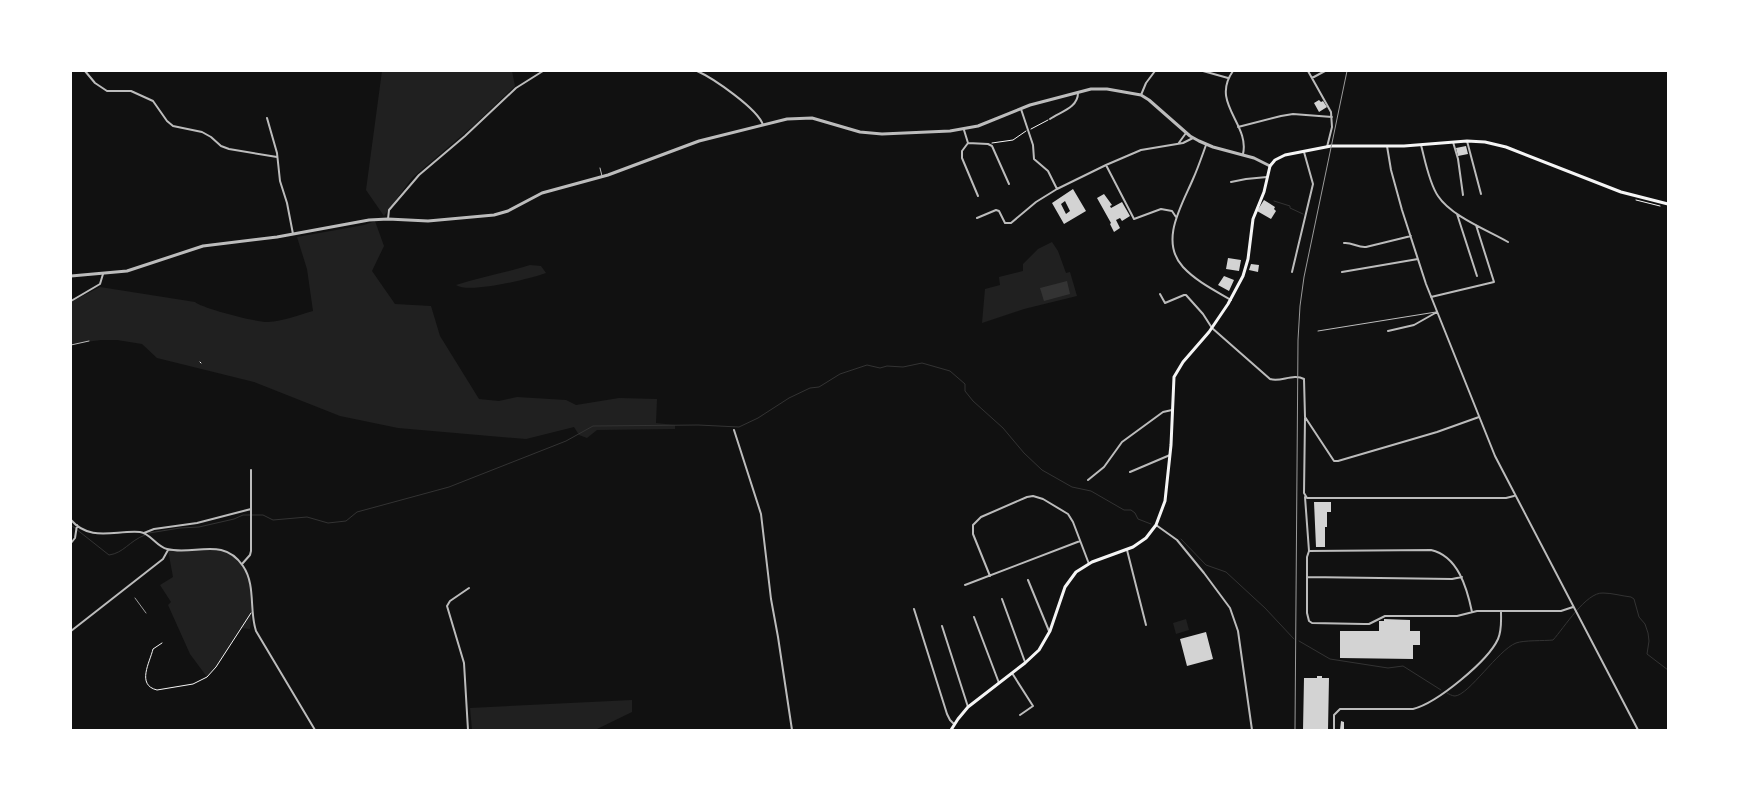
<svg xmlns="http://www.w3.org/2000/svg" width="1739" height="801" viewBox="0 0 1739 801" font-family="Roboto,sans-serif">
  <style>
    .green { fill: #202020 }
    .water { fill: #333 }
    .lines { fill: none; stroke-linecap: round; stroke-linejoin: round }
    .stream { stroke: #333; stroke-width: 1 }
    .building { fill: #d3d3d3; fill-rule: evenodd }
    .path { stroke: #f5f5f5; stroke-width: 1 }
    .service { stroke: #bcbcbc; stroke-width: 1 }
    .minor { stroke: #bcbcbc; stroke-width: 2 }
    .tertiary { stroke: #bcbcbc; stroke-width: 3 }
    .secondary { stroke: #f5f5f5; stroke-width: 3 }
    .rail { stroke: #9a9a9a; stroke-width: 1 }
  </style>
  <rect width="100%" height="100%" fill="#111"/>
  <path class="green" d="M 382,71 L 512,71 L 515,86 L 473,126 L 412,178 L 384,216 L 366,190 Z
    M 375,221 L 384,246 L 372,271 L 395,304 L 431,306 L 440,336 L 479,399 L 499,401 L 517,397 L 566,400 L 576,405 L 619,398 L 657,399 L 656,423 L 675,425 L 675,429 L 597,430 L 587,438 L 579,435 L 574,427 L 526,439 L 398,428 L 340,416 L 254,382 L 157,358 L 142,344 L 117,340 L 101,340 L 71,344 L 71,302 L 100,287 L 195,302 C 201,308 259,323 268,322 C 283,321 299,315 313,311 L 307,269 L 297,237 L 364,225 Z
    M 1052,242 L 1058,251 L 1066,273 L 1070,272 L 1077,296 L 1024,309 L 982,323 L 985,289 L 1000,285 L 999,277 L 1023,271 L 1023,264 L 1038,249 Z
    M 530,265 L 541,266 L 546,273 C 529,279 469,294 456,285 C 480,277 506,273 530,265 Z
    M 204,548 C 211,549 220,549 226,552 C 256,562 253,605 250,629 L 240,628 L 216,667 L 207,677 L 190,654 L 168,605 L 171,602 L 160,585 L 173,577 L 168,550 Z
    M 1186,619 L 1189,630 L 1176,634 L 1173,623 Z
    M 632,700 L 632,712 L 595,730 L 472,730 L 470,708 Z"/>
  <path class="water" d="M 1067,281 L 1070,294 L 1044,301 L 1040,288 Z"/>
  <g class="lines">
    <path class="stream" d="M 1274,201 L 1290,206 L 1290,208 L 1303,214
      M 71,525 L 109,555 C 124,553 129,541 145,535
      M 149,533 L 180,528 L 199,527 L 234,519 L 243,515 L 263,515 L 273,520 L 307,517 L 328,523 L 346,521 L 357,512 L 449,487 L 566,441 L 593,426 L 698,425 L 739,427 L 758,418 L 789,398 L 810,388 L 819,387 L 840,374 L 867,365 L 880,368 L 887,366 L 903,367 L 922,363 L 950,371 L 965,384 L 965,391 L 973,401 L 1003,428 L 1024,453 L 1042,470 L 1072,487 L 1091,491 L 1124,510 L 1131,510 L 1135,513 L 1138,519 L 1151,524
      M 1181,539 L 1206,565 L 1226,572 L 1265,608 L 1294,639
      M 1299,641 L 1330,659 L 1388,668 L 1403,666 L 1441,690
      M 1447,693 C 1449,694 1452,696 1455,696 C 1469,695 1498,650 1516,643 C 1524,640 1544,641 1553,640 C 1564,628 1586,592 1603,593 C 1612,593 1622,596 1631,597 L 1634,599 L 1639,617 L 1645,624 L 1648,633 L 1649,641 L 1647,654 L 1668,670"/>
  </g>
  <path class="building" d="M 1319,100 L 1321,102 L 1323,101 L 1327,107 L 1319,112 L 1314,103 Z
    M 1466,146 L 1468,154 L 1458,156 L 1456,148 Z
    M 1073,189 L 1086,211 L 1064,224 L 1052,203 ZM 1065,201 L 1070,211 L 1066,214 L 1061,204 Z
    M 1104,194 L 1112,205 L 1110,206 L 1111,208 L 1122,202 L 1130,216 L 1122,221 L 1120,218 L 1116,220 L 1120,228 L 1114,232 L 1110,224 L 1111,223 L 1097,198 Z
    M 1264,200 L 1275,207 L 1274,209 L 1276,211 L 1271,219 L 1257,211 Z
    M 1228,258 L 1241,260 L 1239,271 L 1226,269 Z
    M 1251,264 L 1259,265 L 1258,272 L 1249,270 Z
    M 1224,276 L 1234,280 L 1229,291 L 1218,285 Z
    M 1314,502 L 1331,502 L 1331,512 L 1327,512 L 1327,527 L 1325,527 L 1325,547 L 1316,547 Z
    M 1384,619 L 1410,620 L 1410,631 L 1420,631 L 1420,645 L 1413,645 L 1413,659 L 1340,658 L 1340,631 L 1379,631 L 1379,621 L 1384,621 Z
    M 1206,632 L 1213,659 L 1187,666 L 1180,639 Z
    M 1317,676 L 1322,676 L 1322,678 L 1329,678 L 1328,730 L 1303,730 L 1304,678 L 1317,678 Z
    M 1341,721 L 1344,722 L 1344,730 L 1340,730 Z"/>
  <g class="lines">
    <path class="path" d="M 1031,129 L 1048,120
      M 992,143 L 1013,140 L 1026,131
      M 1636,200 L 1660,206
      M 200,362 L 201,363
      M 162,643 L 153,649 C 150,662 136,685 157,690 L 193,684 L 207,677 L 216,667 L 251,613"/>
    <path class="service" d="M 600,168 L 602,176
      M 1318,331 L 1436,312
      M 71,345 L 89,341"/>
    <path class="minor" d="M 85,71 L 95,83 L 107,91 L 131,91 L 153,101 L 167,121 L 173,126 L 202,132 L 211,137 L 221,146 L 229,149 L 277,157
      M 697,71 C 713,78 758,109 763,125
      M 1203,71 L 1228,78
      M 1233,71 C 1210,103 1250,124 1243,154
      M 1308,71 L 1331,112 L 1332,127 L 1327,147
      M 1312,78 L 1325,71
      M 1141,95 L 1146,83 L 1155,71
      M 1021,109 L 1033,145 L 1034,159 L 1048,171 L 1057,189
      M 267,118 L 277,153 L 280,181 L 287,203 L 293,234
      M 1050,119 C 1060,112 1078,108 1078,93
      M 1238,127 L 1281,116 L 1293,114 L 1332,117
      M 964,130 L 968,143 L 962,151 L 962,158 L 978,196
      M 1467,141 L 1481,194
      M 1453,142 L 1458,159 L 1463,195
      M 968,143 L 988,144 L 992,146 L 1009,184
      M 1178,144 L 1186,133
      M 1206,145 C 1202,156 1198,168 1193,179 C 1182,205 1159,241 1183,267 C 1196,281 1214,290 1231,300
      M 1421,145 C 1425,160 1429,183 1438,196 C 1451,216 1487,230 1508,242
      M 1387,146 L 1391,170 L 1402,210 L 1426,284 L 1495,456 L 1638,730
      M 1106,165 L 1134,219 L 1161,209 L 1172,211 L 1176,217
      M 1231,182 L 1246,179 L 1267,177
      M 1457,214 L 1477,276
      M 977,218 L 996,210 L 999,211 L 1005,223 L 1011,223 L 1036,202 L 1057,189 L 1106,165 L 1141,150 L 1183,143 L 1193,138
      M 388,219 L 389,210 L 419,175 L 465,136 L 516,88 L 543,71
      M 1344,243 C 1352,242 1358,248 1366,247 L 1411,236
      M 1292,272 L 1313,184 L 1304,152
      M 1342,272 L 1418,259
      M 1160,294 L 1165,303 L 1184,295 L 1186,295 L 1203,314 L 1212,328 L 1270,379 C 1280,383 1293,373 1304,379 L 1305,417 L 1334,461 L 1338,461 L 1437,432 L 1479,417
      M 1431,297 L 1494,282 L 1476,225
      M 71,301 L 100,284 L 103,274
      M 1388,331 L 1414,325 L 1437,312
      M 1305,418 L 1304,493 L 1307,498 L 1506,498 L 1514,496
      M 734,430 L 761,514 L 771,599 L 778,637 L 792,730
      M 1130,472 L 1170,455
      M 1088,480 L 1104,467 L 1122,442 L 1163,412 L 1172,410
      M 1305,497 L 1309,551 L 1307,557 L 1307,613 L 1309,621 L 1312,623 L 1364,624 L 1369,624 L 1385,616 L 1457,616 L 1477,611 L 1561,611 L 1573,607
      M 71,520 C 90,542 115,530 140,532 C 150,533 157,547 167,549 C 194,556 223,536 243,566 C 256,585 249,610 256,631 L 315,730
      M 1156,525 L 1177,540 L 1204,573 L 1230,608 L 1238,631 L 1252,730
      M 144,533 L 154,529 L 197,523 L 251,509
      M 71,543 L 75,538 L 77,525
      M 1127,550 L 1146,625
      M 1309,551 L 1431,550 C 1458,556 1467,588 1472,612
      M 242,564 L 250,555 L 251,551 L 251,470
      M 990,576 L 973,534 L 973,525 L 981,517 L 1027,497 L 1033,496 L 1043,499 L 1068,514 L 1073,522 L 1089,564
      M 1307,577 L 1452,579 L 1462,577
      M 1028,580 L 1049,631
      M 965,585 L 1080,541
      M 1002,599 L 1025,662
      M 914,609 L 947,714 L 950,720 L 954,724
      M 974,617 L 999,683
      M 942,626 L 968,707
      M 71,631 L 163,559 L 168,550
      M 1012,673 L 1033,706 L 1020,715
      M 468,730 L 464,663 L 447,606 L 450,601 L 469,588
      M 1334,730 L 1334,715 L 1340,709 L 1413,709 C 1437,703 1488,661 1498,639 C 1502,630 1501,621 1501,611"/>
    <path class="tertiary" d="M 71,276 L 127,271 L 203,246 L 277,237 L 369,220 L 388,219 L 428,221 L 494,215 L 508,211 L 542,193 L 608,175 L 699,141 L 787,119 L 812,118 L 860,132 L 882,134 L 950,131 L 978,126 L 1030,105 L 1091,89 L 1107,89 L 1141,95 L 1149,100 L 1190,136 L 1199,141 L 1213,147 L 1254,158 L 1270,166"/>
    <path class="secondary" d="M 951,730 L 958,719 L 968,707 L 1025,663 L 1039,650 L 1050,631 L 1065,587 L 1076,572 L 1092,562 L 1133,547 L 1146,538 L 1156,525 L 1165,501 L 1171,445 L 1174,377 L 1183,362 L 1209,332 L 1228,304 L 1243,276 L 1248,259 L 1253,219 L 1264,192 L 1270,166 L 1275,160 L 1285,155 L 1331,146 L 1404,146 L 1467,141 L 1485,142 L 1506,147 L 1621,192 L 1668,204"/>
    <path class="rail" d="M 135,598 L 146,613
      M 1295,730 L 1298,340 L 1300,306 L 1304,277 L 1347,71"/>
  </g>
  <rect width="1739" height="801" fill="none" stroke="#ffffff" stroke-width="144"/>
</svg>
